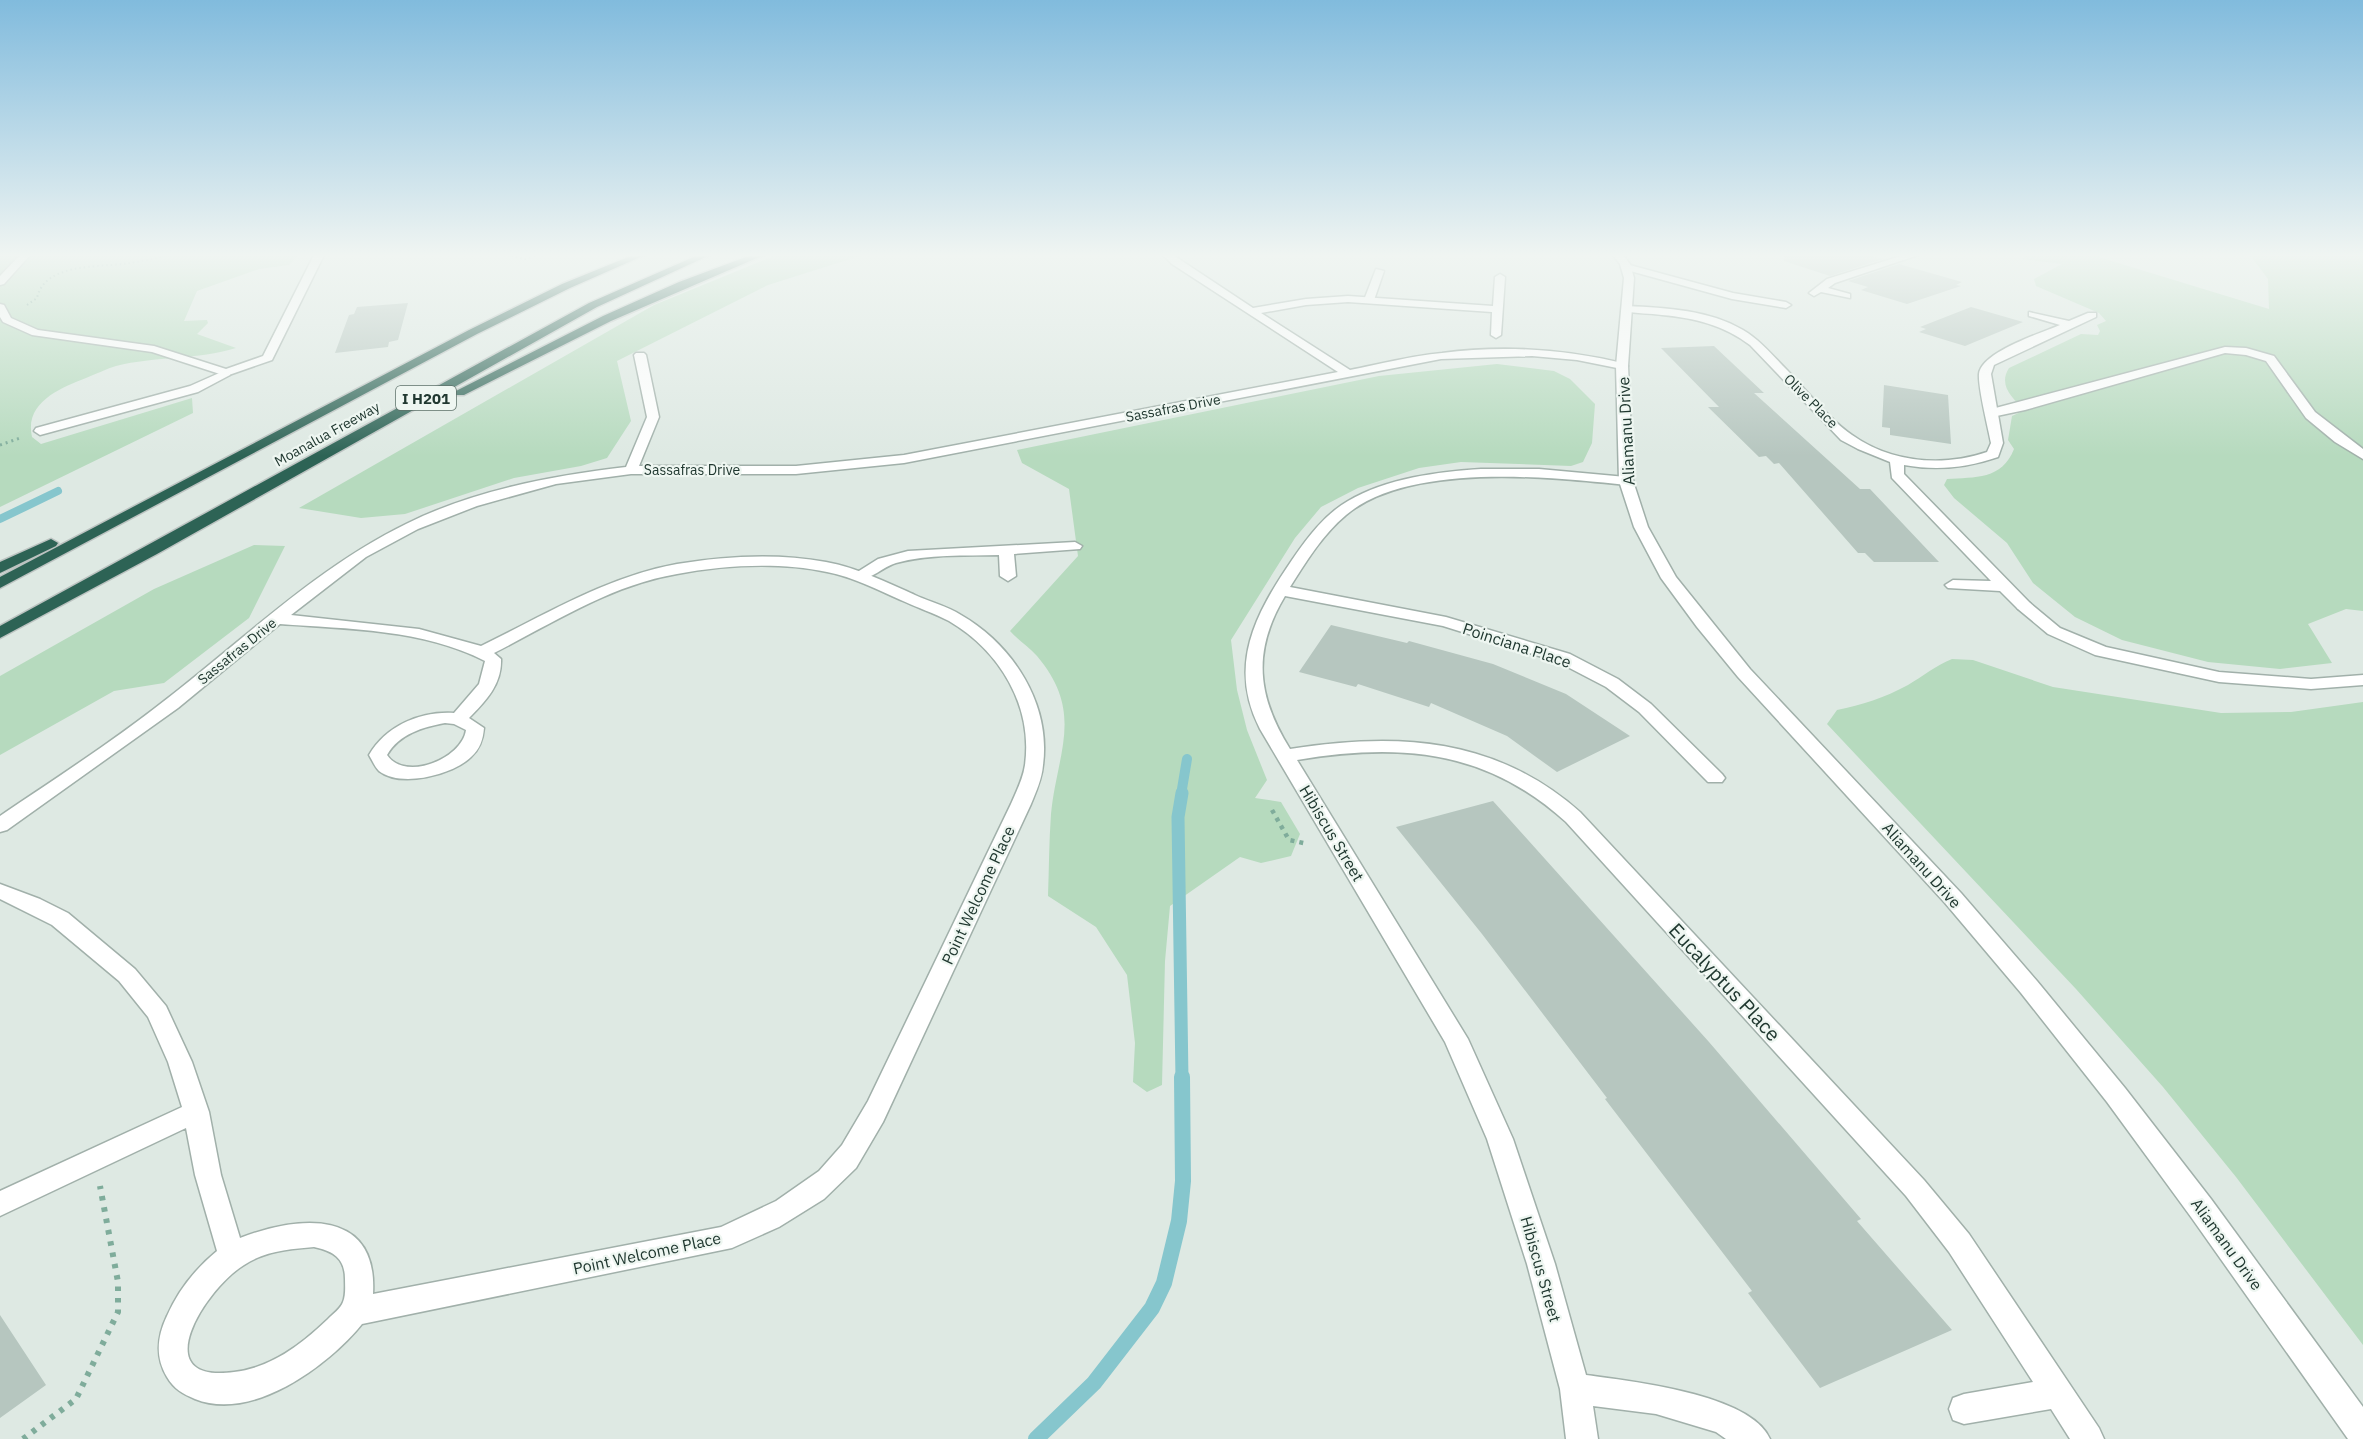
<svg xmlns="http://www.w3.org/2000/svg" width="2363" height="1439" viewBox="0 0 2363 1439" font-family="'IBM Plex Sans',sans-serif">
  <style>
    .green { fill: #b6dabe }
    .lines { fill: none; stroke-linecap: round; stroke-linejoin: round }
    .stream-far3 { stroke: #86c6cd; stroke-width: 8 }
    .stream-far2 { stroke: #86c6cd; stroke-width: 10 }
    .stream-far1 { stroke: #86c6cd; stroke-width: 13 }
    .stream { stroke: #86c6cd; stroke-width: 16 }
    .building { fill: #b6c6bf }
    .service-casing { stroke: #a1b0aa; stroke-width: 3 }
    .minor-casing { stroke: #a1b0aa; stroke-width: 3 }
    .tertiary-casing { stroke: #a1b0aa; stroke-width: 3 }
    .motorway-casing { stroke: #bcc3c1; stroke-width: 3 }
    .path-far3 { stroke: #7fac9b; stroke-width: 2; stroke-dasharray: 1.5 3; stroke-linecap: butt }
    .path-far2 { stroke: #7fac9b; stroke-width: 3; stroke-dasharray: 2 4; stroke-linecap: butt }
    .path-far1 { stroke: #7fac9b; stroke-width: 4.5; stroke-dasharray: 4 5; stroke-linecap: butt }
    .path { stroke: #7fac9b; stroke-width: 6; stroke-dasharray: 4.5 7; stroke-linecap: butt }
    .service { fill: #fff; fill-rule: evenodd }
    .minor { fill: #fff; fill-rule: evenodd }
    .tertiary { fill: #fff; fill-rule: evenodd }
    .motorway { fill: #2d6355; fill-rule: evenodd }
    .labels { text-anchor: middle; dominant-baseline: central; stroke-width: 4.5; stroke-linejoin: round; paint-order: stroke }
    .far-street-label { font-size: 14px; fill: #203830; stroke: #eef6f1 }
    .shield { fill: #eef6f1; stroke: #5e716a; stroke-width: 1.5 }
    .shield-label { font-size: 15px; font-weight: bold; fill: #203830 }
    .street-label { font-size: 16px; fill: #203830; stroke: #eef6f1 }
    .near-street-label { font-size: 20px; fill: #203830; stroke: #eef6f1 }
  </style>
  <rect width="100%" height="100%" fill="#dee9e3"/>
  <path class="green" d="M 0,255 L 298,255 L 289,265 L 259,269 L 197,291 L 184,321 L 207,320 L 208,323 L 197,334 L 236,348 C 198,360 155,356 116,366 C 106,369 96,374 86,378 C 61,388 24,402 32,437 L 41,444 L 192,398 L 193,413 L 0,507 Z
    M 776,255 L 863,255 L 768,285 L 617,361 L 631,421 L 607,458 L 581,466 L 514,478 L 405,514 L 361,518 L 299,508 L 654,305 Z
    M 2026,255 L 2092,255 L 2269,309 L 2268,279 L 2250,255 L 2363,255 L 2363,611 L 2346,609 L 2308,624 L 2332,663 L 2280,669 L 2208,662 L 2122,640 L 2075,617 L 2033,583 L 2007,543 L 1954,498 L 1944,485 L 1947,479 C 1975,477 2002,480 2014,449 L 2008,440 L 2012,416 L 2025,410 C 2012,398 1998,385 2009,368 L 2081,334 L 2098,335 L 2100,331 L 2097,325 L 2106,321 L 2099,313 L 2036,286 L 2034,279 L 2062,264 L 2022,259 Z
    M 1497,364 L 1554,371 L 1570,379 L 1595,404 L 1592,443 L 1583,462 L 1571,466 L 1461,462 L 1419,468 L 1358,488 L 1321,507 L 1295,538 L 1231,640 L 1237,690 L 1247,730 L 1267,780 L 1255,798 L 1281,802 L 1300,834 L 1291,856 L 1261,863 L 1240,857 L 1170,906 L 1165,961 L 1162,1085 L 1147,1092 L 1133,1082 L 1135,1043 L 1127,975 L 1096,927 L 1048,896 C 1049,869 1049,841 1051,814 C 1057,752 1085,713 1037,656 C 1029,647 1018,640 1010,631 L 1078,556 L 1069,489 L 1022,463 L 1017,450 L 1379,376 Z
    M 254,545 L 285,546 L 249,618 L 164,683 L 114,691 L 0,755 L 0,676 L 154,589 Z
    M 1952,659 L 1973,660 L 2053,687 L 2221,713 L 2291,712 L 2363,702 L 2363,1345 L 2236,1177 L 2163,1087 L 2076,989 L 1827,724 L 1837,710 C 1862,705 1884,698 1908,685 C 1923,676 1935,666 1952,659 Z"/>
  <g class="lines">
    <path class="stream-far3" d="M 0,519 L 58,491"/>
    <path class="stream-far2" d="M 1181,795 L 1187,759"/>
    <path class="stream-far1" d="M 1182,1079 L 1178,817 L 1182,793"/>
    <path class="stream" d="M 1036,1439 L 1094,1383 L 1152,1308 L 1164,1283 L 1179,1221 L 1183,1181 L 1182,1077"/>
  </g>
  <path class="building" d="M 1785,255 L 1867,255 L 1883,259 L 1830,276 L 1784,261 Z
    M 1899,264 L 1962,282 L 1956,285 L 1961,286 L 1907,304 L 1861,290 L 1868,287 L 1848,281 Z
    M 408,303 L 398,340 L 389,342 L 388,347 L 335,353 L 349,315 L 354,314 L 357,307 Z
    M 1971,307 L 2023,322 L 1965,346 L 1919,332 L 1926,329 L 1920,327 Z
    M 1714,346 L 1764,393 L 1754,393 L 1860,489 L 1870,489 L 1939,562 L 1874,562 L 1865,553 L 1858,553 L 1779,463 L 1774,464 L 1766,456 L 1759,457 L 1708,407 L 1719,407 L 1661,348 Z
    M 1884,385 L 1948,395 L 1951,444 L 1890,435 L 1890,428 L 1882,427 Z
    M 1331,625 L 1407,643 L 1409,641 L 1493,664 L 1566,694 L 1630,736 L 1557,772 L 1507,736 L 1431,703 L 1429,707 L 1358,684 L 1356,687 L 1299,672 Z
    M 1493,801 L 1709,1042 L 1861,1219 L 1857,1221 L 1952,1330 L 1820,1388 L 1748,1293 L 1752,1291 L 1605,1099 L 1607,1098 L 1482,934 L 1396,827 Z
    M 0,1315 L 46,1385 L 0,1418 Z"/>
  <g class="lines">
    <defs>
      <path id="service" d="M 1626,264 L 1733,293 L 1786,302 L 1791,305 L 1786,308 L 1732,299 L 1623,269 L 1621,267 Z
        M 1376,269 L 1384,271 L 1374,300 L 1369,303 L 1364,300 Z
        M 2225,347 L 2246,348 L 2274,356 L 2315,412 L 2363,449 L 2363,459 L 2335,442 L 2306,418 L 2266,361 L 2246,355 L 2225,353 L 2025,410 L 1992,417 L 1986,413 L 1988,410 Z
        M 226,370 L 230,371 L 230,375 L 198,392 L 40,435 L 34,431 L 36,428 L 190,386 Z
        M 1075,542 L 1082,546 L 1080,549 L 1014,554 L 1016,576 L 1008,581 L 1000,576 L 999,555 C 965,556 928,554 896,563 C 882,567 868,583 854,579 L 851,576 L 878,559 L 908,551 Z
        M 2024,601 L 2030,603 L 2060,628 L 2106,647 L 2219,672 L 2311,679 L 2363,675 L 2363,685 L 2311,689 L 2219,682 L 2095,655 L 2048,634 L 2018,609 L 2016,606 Z"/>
      <path id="minor" d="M 20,255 L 30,255 L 4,284 L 0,285 L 0,276 Z
        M 314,255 L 324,255 L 272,360 L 226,376 L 152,352 L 32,335 L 3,322 L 0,317 L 0,304 L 4,305 L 11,318 L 38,330 L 154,346 L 226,369 L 263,356 Z
        M 1163,255 L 1173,255 L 1253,308 L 1306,299 L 1348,296 L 1493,306 L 1495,277 L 1500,274 L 1505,277 L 1501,335 L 1496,338 L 1491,335 L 1492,312 L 1348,302 L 1306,305 L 1261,313 L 1350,370 C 1380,364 1411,356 1442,353 C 1503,345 1566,349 1626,364 L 1628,366 L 1622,369 L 1577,360 L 1532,356 L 1441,359 L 904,463 L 796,474 L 631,474 L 556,484 L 477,506 L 418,529 L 366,557 L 291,615 L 419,629 L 481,646 C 545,615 606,577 677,564 C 725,556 778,553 826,562 C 858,568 886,582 915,595 C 930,602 947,606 961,615 C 1013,645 1051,704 1043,765 C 1042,779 1036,792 1031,804 L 883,1122 L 856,1168 L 824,1199 L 779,1227 L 732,1248 L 362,1324 C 328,1366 252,1422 195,1399 C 183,1394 174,1389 167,1377 C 155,1357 157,1337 167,1316 C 178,1291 195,1269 217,1251 L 195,1175 L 186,1128 L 0,1216 L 0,1191 L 182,1107 L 168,1062 L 148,1017 L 119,981 L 52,925 L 0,899 L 0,884 L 40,899 L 68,913 L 135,969 L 166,1006 L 192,1062 L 209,1112 L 221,1175 L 240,1238 C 299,1215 378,1208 373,1294 L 721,1227 L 776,1201 L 819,1171 L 842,1145 L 868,1101 L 1011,804 C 1016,792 1023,779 1025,765 C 1033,706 1000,651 949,621 C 934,613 918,608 903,601 C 878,590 853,577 827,572 C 779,562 725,565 677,574 C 611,585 553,623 494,653 L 501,659 C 502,684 486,701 469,718 L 484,728 C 483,740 480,749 471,757 C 453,775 401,788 379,771 C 375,767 372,760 369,755 C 386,726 420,711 454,713 L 479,684 L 485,661 C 423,629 348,629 280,624 L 178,708 L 7,830 L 0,832 L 0,816 C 56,778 115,740 168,698 C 245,638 318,567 406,524 C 474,490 551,476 626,467 L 647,417 L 634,355 L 636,353 L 644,353 L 646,355 L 659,417 L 639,466 L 796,466 L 904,455 L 1338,372 L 1172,264 ZM 445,723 L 454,724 L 466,730 C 462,759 405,782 387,755 C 399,734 423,727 445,723 ZM 314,1247 C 333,1251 345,1258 345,1279 C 345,1286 346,1295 343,1302 C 341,1308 333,1314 328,1319 C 302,1344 271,1368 234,1372 C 144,1384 206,1288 244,1265 C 265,1251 290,1249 314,1247 Z
        M 1904,255 L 1918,255 L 1835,283 L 1828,288 L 1850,294 L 1850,298 L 1821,292 L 1814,296 L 1809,293 L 1827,279 Z
        M 1628,306 C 1667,308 1709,310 1743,330 C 1760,340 1773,356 1787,370 C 1806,390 1830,420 1852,435 C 1891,463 1943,467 1987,452 L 1991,443 C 1988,427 1978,388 1979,374 C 1981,352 2041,333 2060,325 L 2029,316 L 2029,312 L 2069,321 L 2088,313 L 2096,313 L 2096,317 L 1994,365 L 1991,374 L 2003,443 L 1998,457 C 1966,468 1937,471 1904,465 L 1904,474 L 2030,603 L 2032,606 L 2030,609 L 2018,609 L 2000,591 L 1948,588 L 1945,585 L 1953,580 L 1991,581 L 1892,478 L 1890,462 L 1858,449 L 1841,440 L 1750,345 C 1723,325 1695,318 1662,315 C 1650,313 1637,314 1624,311 L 1624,307 Z
        M 1481,469 L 1539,469 L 1626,477 L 1633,481 L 1626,485 C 1549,477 1409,462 1346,515 C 1322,535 1306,562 1290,587 L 1446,617 L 1570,654 L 1618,679 L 1651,704 L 1722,774 L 1725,778 L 1722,782 L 1708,782 L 1639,712 L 1606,687 L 1558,662 L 1443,626 L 1285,596 C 1252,651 1257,696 1290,749 C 1398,732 1495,737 1580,812 L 1924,1180 L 1969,1234 L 2099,1428 L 2104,1439 L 2070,1439 L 2051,1409 L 1964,1424 L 1953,1420 L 1949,1409 L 1953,1398 L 1964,1394 L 2033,1382 L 1949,1252 L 1906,1196 L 1566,822 C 1486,749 1399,743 1297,760 L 1468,1039 L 1513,1139 L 1555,1264 L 1586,1375 C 1630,1381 1751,1394 1770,1439 L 1726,1439 L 1716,1432 L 1656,1414 L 1593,1406 L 1598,1439 L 1566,1439 L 1560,1389 L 1527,1264 L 1487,1139 L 1445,1042 L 1260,729 C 1227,665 1256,613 1292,560 C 1307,538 1325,514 1348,501 C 1387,478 1437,472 1481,469 Z"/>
      <path id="tertiary" d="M 1613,255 L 1623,255 L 1630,264 L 1634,278 L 1628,366 L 1633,481 L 1648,527 L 1676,577 L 1750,669 L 1961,893 L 2037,981 L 2125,1088 L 2211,1199 L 2363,1407 L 2363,1439 L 2348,1439 L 2191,1217 L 2107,1102 L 2021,993 L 1945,903 L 1738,677 L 1697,627 L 1661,578 L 1634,527 L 1619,481 L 1616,366 L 1624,278 L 1620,264 Z"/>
      <path id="motorway" d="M 633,255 L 645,255 L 570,288 L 477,334 L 0,588 L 0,577 L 469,330 L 562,284 Z
        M 698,255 L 710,255 L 597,307 L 157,554 L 0,638 L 0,626 L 589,303 Z
        M 751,255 L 764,255 L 611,321 L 464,395 L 456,395 L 454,392 L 603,316 L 679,282 Z
        M 51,539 L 58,543 L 56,546 L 0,573 L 0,562 Z"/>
    </defs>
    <use href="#service" class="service-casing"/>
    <use href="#minor" class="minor-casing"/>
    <use href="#tertiary" class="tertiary-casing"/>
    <use href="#motorway" class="motorway-casing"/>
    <path class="path-far3" d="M 507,255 L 525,259 L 537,255
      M 27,305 L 37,298 C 44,264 96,267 123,264 C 138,262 154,259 169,255"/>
    <path class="path-far2" d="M 0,445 L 20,438"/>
    <path class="path-far1" d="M 1272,810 L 1289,840 L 1308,844"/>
    <path class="path" d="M 23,1439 L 76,1399 L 118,1312 L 118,1282 L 100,1186"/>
    <use href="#service" class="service"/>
    <use href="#minor" class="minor"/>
    <use href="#tertiary" class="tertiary"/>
    <use href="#motorway" class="motorway"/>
  </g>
  <linearGradient id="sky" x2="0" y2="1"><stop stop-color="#81bbdd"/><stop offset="0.56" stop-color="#f0f5f2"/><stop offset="1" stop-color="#f0f5f2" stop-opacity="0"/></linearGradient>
  <rect width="2363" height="456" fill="url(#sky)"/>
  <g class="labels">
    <g class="far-street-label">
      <text transform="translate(1811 401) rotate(45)">Olive Place</text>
      <text transform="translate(1173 408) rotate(-11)">Sassafras Drive</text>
      <text transform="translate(327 434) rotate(-29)">Moanalua Freeway</text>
      <text x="692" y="470">Sassafras Drive</text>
      <text transform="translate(237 651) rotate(-39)">Sassafras Drive</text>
    </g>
    <rect class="shield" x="396" y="386" width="60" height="24" rx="4.5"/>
    <g class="shield-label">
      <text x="426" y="398">I H201</text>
    </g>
    <g class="street-label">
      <text transform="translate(1626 431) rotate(-93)">Aliamanu Drive</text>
      <text transform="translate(1517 645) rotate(18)">Poinciana Place</text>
      <text transform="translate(1332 833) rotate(59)">Hibiscus Street</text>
      <text transform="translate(1922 865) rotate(48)">Aliamanu Drive</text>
      <text transform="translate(978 895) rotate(-65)">Point Welcome Place</text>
      <text transform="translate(2227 1244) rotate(54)">Aliamanu Drive</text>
      <text transform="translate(647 1253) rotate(-12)">Point Welcome Place</text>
      <text transform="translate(1541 1269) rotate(74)">Hibiscus Street</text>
    </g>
    <g class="near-street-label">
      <text transform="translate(1725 982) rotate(47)">Eucalyptus Place</text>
    </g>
  </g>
</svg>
